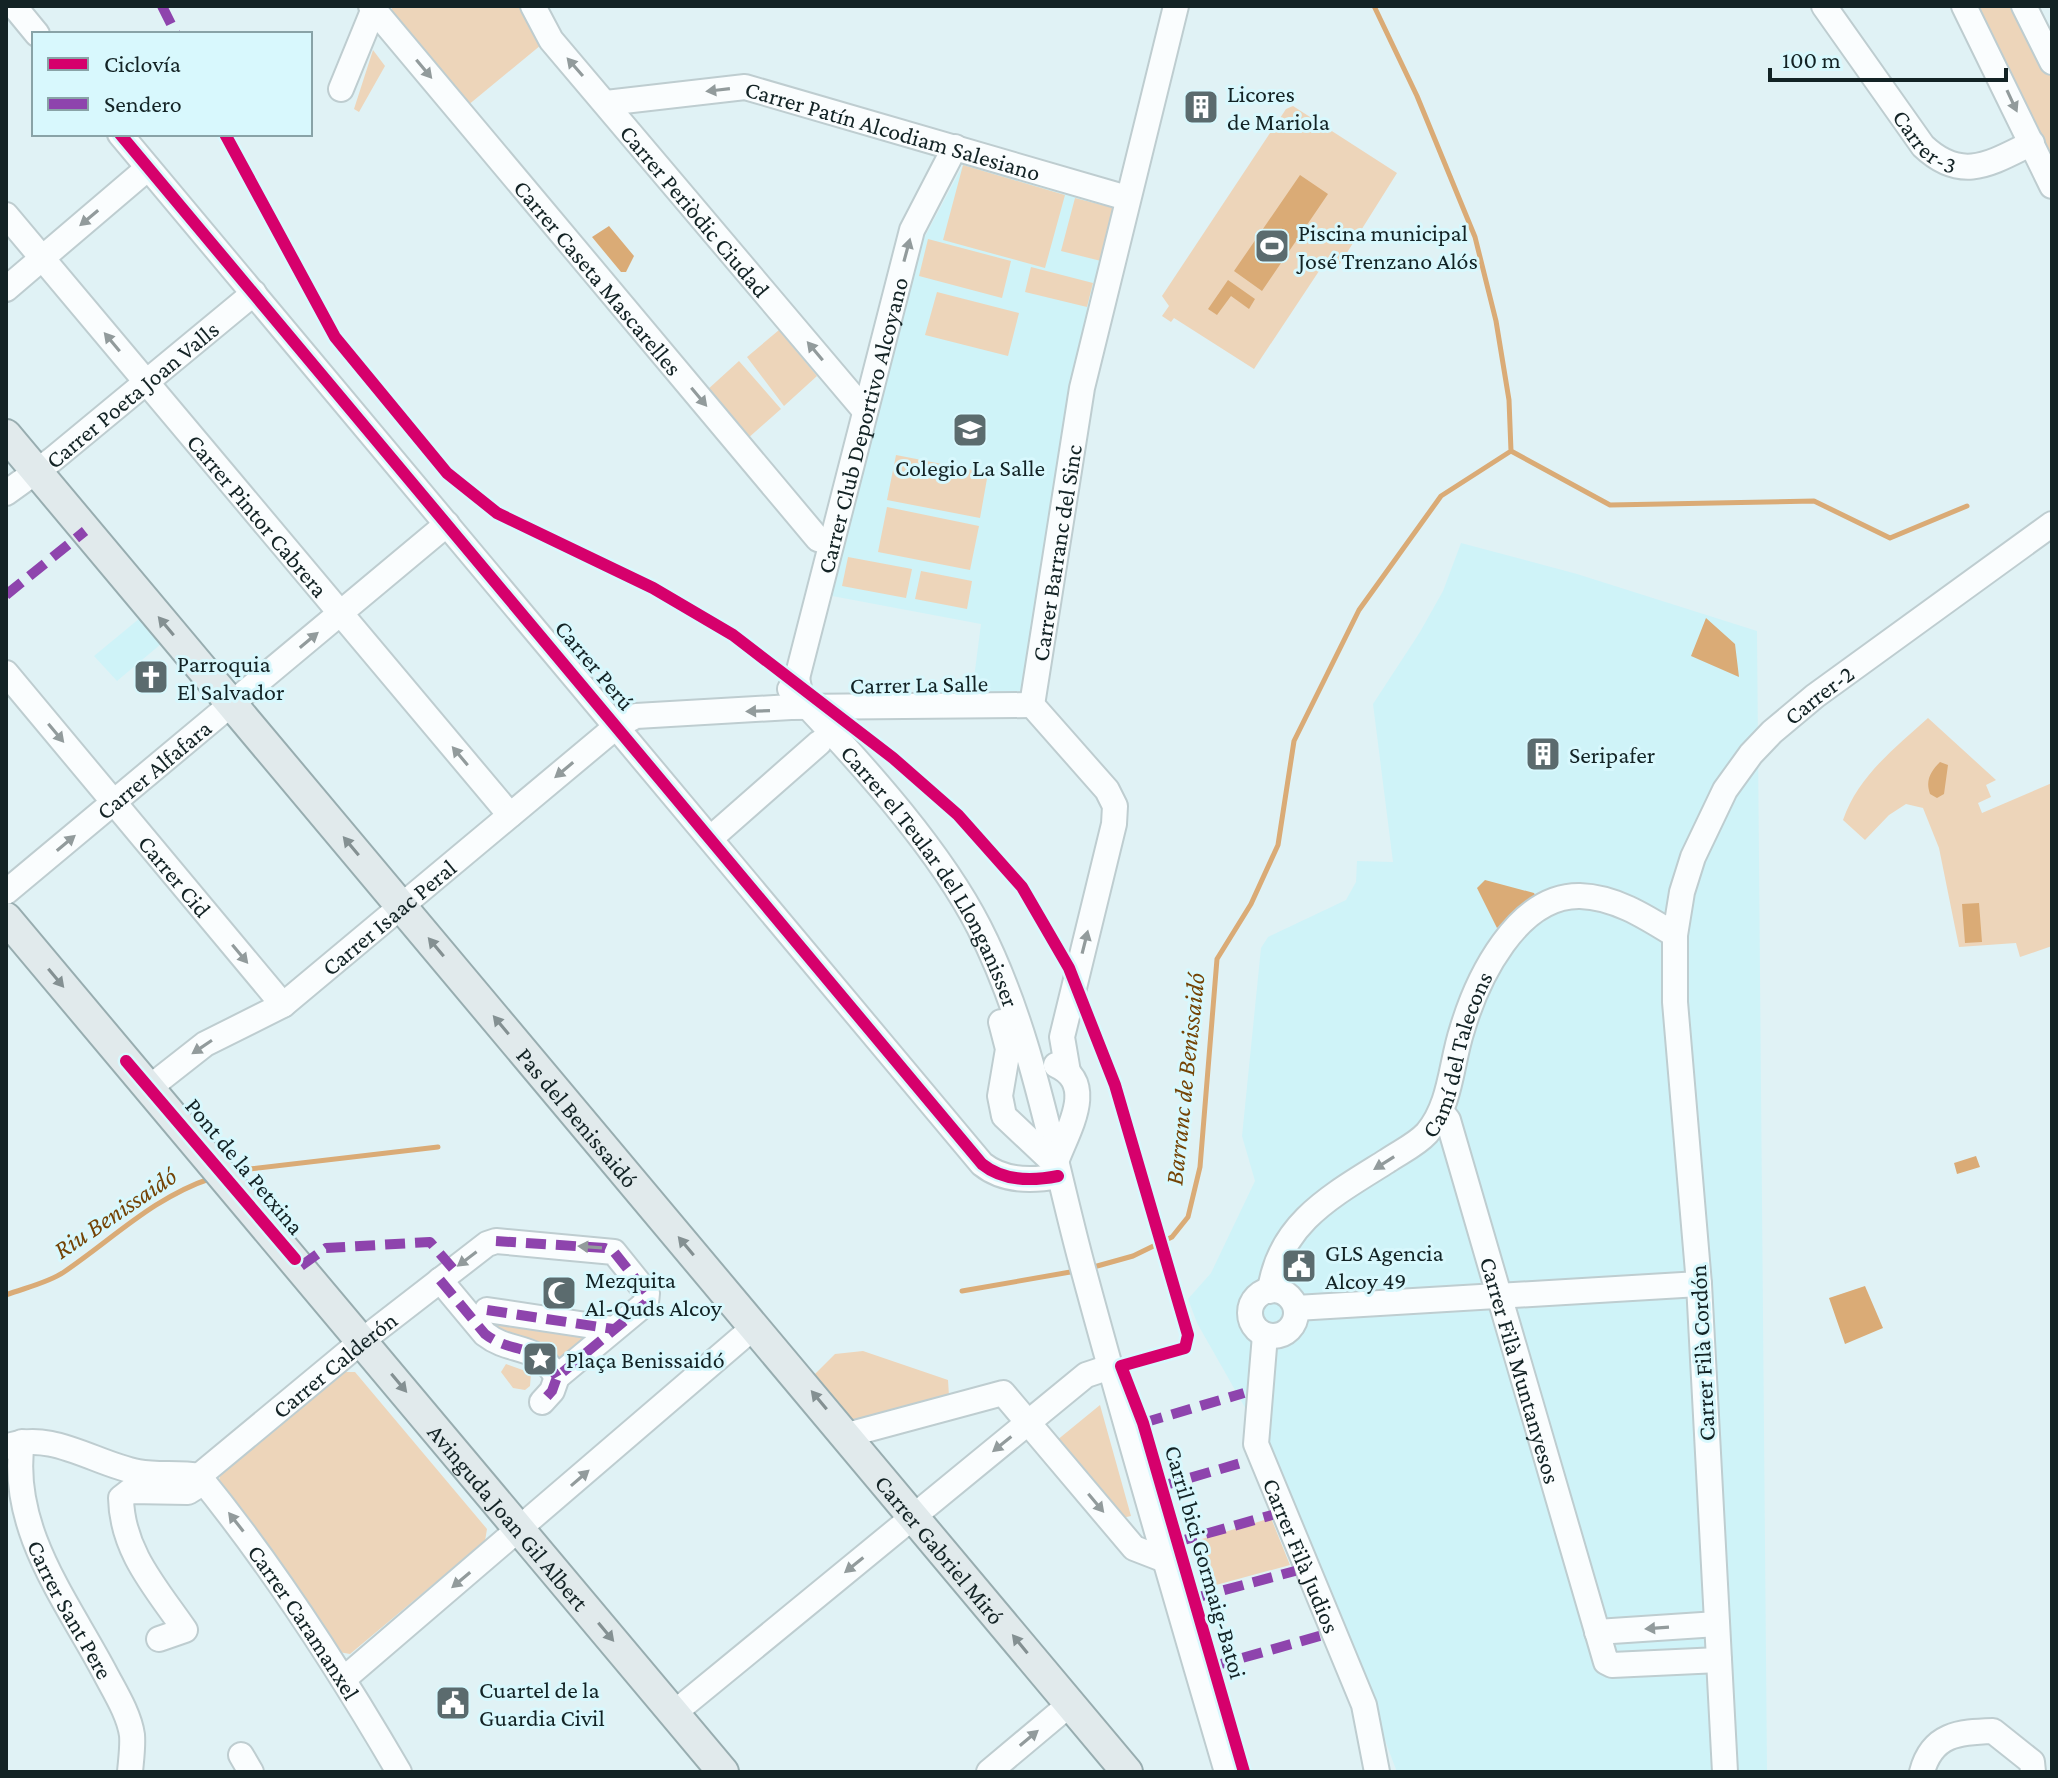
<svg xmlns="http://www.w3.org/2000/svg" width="2058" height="1778" viewBox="0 0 2058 1778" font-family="'Crimson Pro',serif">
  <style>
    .built { fill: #cff3f8 }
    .green { fill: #edd5ba }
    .water { fill: #daab76 }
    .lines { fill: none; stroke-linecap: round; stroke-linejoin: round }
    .stream { stroke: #daab76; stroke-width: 5 }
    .minor-casing { stroke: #becdd0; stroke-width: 28 }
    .major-casing { stroke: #98adb0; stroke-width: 34 }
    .minor { stroke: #fafdfe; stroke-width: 24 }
    .major { stroke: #e1eaec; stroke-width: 30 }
    .quiet { stroke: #8e44ad; stroke-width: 10; stroke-dasharray: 20 10; stroke-linecap: butt }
    .cycleway-casing { stroke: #d8f8fd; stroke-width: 17 }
    .cycleway { stroke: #d6006c; stroke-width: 12 }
    .oneway { fill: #929b9c }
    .oneway2 { fill: #849092 }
    .labels { text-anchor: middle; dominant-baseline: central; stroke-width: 6; stroke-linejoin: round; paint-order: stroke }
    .poi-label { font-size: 24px; fill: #132325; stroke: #d8f8fd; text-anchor: start }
    .street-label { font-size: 24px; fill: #132325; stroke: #d8f8fd }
    .water-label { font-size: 26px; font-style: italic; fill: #744305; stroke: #d8f8fd }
  </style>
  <rect width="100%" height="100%" fill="#e0f2f5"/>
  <path class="built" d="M 963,165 L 1118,209 L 1050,525 L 1022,688 L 1018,693 L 988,695 L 974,678 L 981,624 L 832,596 L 922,242 Z
    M 1461,543 L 1577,574 L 1757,631 L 1767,1772 L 1397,1772 L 1285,1478 L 1197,1323 L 1188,1299 L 1211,1273 L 1255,1181 L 1242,1136 L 1261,948 L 1268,937 L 1346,900 L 1356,882 L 1357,861 L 1393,862 L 1373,704 L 1420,632 L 1443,591 Z
    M 140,618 L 161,644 L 117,681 L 94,656 Z"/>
  <path class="green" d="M 392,6 L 520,6 L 541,45 L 467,106 L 392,17 Z
    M 1975,6 L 2021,6 L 2052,69 L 2052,160 Z
    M 373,50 L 385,66 L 359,112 L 354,109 Z
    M 1293,106 L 1397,173 L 1338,267 L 1331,262 L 1325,270 L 1321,268 L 1254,369 L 1174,318 L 1171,322 L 1162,316 L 1169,306 L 1162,296 L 1286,109 Z
    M 963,165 L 1065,195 L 1045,268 L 943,240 Z
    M 1075,198 L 1118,209 L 1105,262 L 1061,251 Z
    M 928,239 L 1011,261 L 1002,298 L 919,276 Z
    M 1031,267 L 1093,283 L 1087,307 L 1025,292 Z
    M 937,292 L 1019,313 L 1008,356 L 925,335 Z
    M 779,330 L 817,376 L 784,406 L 747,357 Z
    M 739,361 L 781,409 L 747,439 L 706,391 Z
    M 896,455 L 988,473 L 980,518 L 887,500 Z
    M 887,507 L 979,526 L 970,570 L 878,552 Z
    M 848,557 L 912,569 L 906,598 L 842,586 Z
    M 921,571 L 972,581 L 967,609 L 915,599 Z
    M 1928,718 L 1996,780 L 1986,785 L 1991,797 L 1978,803 L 1982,813 L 2052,783 L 2052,946 L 2020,957 L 2016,943 L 1959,947 L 1939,848 L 1923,808 L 1906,804 L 1889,815 L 1865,840 L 1843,820 C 1858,776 1895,748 1928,718 Z
    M 487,1315 L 592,1331 L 564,1363 L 492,1328 L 495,1326 Z
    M 863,1351 L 948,1380 L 949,1396 L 853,1421 L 815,1374 L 835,1354 Z
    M 506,1364 L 531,1373 L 530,1386 L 525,1390 L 513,1388 L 501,1372 Z
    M 344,1372 L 355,1372 L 487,1529 L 485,1541 L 350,1654 L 339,1652 L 218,1488 L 220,1475 Z
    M 1100,1405 L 1131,1516 L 1122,1518 L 1056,1441 Z
    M 1271,1518 L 1290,1565 L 1205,1588 L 1192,1542 Z"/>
  <path class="water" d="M 1300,175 L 1328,194 L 1262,291 L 1234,271 Z
    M 609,226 L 634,256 L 626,272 L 621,272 L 592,237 Z
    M 1228,280 L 1255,299 L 1249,309 L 1231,296 L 1217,315 L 1208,309 Z
    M 1706,618 L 1735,644 L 1739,677 L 1691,656 Z
    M 1940,762 L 1948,765 L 1944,794 L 1937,798 L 1930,794 C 1925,780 1931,771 1940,762 Z
    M 1485,880 L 1534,893 L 1536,897 L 1497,928 L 1477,888 Z
    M 1979,903 L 1982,942 L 1965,943 L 1962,904 Z
    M 1976,1156 L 1980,1167 L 1957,1174 L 1954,1163 Z
    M 1865,1286 L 1883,1328 L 1845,1344 L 1829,1298 Z"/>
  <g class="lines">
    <path class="stream" d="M 1374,6 L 1417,96 L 1475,237 L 1496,321 L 1509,400 L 1511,451
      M 1511,451 L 1610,505 L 1814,501 L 1890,538 L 1967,506
      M 233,1171 L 438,1147
      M 1090,1268 L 1133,1256 L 1172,1237 L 1188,1217 L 1200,1167 L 1217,959 L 1251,904 L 1278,845 L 1294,741 L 1359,610 L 1441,496 L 1511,451
      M 962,1291 L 1076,1271
      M 6,1295 C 24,1288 48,1283 64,1272 C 114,1238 154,1197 212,1178"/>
    <defs>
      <g id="minor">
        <path d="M 14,6 L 37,34"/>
        <path id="s1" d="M 371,6 L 818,539 L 831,543"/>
        <path id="s2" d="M 533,6 L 551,40 L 865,411"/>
        <path id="s3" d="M 1824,6 L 1923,146 C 1962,183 1991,163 2032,143"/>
        <path d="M 1964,6 L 2052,186"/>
        <path d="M 2024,6 L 2052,62"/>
        <path d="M 341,89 L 375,6"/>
        <path id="s4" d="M 606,103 L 745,87 L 1127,198"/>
        <path d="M 120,134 L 982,1164 C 1003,1181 1033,1181 1058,1176"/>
        <path id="s5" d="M 6,215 L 510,815"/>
        <path d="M 6,289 L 148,168"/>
        <path id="s6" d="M 6,493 L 52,460 L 254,293"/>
        <path id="s7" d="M 6,673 L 283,1005"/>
        <path id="s8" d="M 797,678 L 800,693 L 809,708 C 868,771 940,851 979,927 C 1032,1031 1051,1149 1081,1261 C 1127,1432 1177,1602 1227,1772"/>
        <path id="s9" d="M 790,689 L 797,678 L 912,230 L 955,147"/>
        <path id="s10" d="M 1032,705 L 1082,388 L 1176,6"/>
        <path d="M 1032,705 L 1107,790 L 1115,806 L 1114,824 L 1062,1037 L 1068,1072"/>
        <path d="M 711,838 L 819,743"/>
        <path id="s11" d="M 6,892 L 447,524"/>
        <path d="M 1001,1022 L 1008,1049 L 1000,1096 L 1004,1116 L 1055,1164"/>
        <path d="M 1056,1065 C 1098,1084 1067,1131 1056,1162"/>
        <path id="s12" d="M 149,1088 L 205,1044 L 283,1005 L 617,726 L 636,716 L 791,707 L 1032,705"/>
        <path id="s13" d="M 1441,1111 L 1448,1120 L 1606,1662 L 1612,1665 L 1719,1660"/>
        <path d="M 440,1280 L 485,1334 C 512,1355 535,1341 557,1377"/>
        <circle cx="1273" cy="1313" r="23"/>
        <path id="s14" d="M 1270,1291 C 1279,1223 1333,1195 1387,1161 C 1400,1152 1416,1145 1427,1133 C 1451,1105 1451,1063 1462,1030 C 1477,979 1517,895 1580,896 C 1615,897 1646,917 1675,935"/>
        <path d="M 1296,1308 L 1699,1284"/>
        <path d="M 487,1310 L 613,1329"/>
        <path id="s15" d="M 1265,1335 L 1256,1444 L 1364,1705 L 1377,1772"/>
        <path d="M 847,1435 L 1003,1393 L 1134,1548 L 1165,1560"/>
        <path id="s16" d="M 22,1442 C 9,1528 67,1601 105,1673 C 115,1692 129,1714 132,1735 C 133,1747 131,1760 130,1772"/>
        <path id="s17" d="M 6,1447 C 50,1429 95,1464 138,1472 C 158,1476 179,1472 199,1476 L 363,1340 L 487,1244 L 496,1241 L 614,1252 L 647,1293 L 646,1303 L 557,1377 L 552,1391 L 542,1402"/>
        <path id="s18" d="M 199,1476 C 275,1569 339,1669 399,1772"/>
        <path d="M 1597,1632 L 1717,1624"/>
        <path d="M 159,1639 L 185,1630 C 156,1588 122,1551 121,1498 L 130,1491 L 188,1492 L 196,1487 L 199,1476"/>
        <path d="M 345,1678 L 754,1327"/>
        <path d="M 674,1713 L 1086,1375 L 1110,1367"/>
        <path d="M 241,1755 L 251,1772"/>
        <path d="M 989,1772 L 1070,1704"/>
        <path id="s19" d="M 1725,1772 L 1699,1284 L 1675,1002 L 1675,935 L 1682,892 L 1693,857 L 1725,790 L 1751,754 L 1772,732 L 1815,696 L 2052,524"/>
        <path d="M 1922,1772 C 1932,1734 1959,1732 1993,1731 L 2032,1762 L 2033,1772"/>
      </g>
      <g id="major">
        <path id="s20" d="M 6,435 L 1127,1772"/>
        <path id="s21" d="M 6,918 L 723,1772"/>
      </g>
    </defs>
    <use href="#minor" class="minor-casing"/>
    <use href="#major" class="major-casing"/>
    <use href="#minor" class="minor"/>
    <use href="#major" class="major"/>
    <path class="quiet" d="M 162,6 L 176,34
      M 6,595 L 85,531
      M 496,1241 L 605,1248 L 614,1252 L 647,1293 L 646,1303 L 557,1377 L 552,1391 L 542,1402
      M 301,1266 L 326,1248 L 430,1242 L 454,1270
      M 440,1280 L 485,1334 C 512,1355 535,1341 557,1377
      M 487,1310 L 613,1329
      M 1143,1423 L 1244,1393
      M 1162,1486 L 1248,1461
      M 1177,1542 L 1272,1515
      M 1195,1598 L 1295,1571
      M 1214,1666 L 1323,1635"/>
    <defs>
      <path id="cycleway" d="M 120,134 L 982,1164 C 1003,1181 1033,1181 1058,1176
        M 225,134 L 335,337 L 447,473 L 497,513 L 653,588 L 733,635 L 893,758 L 958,815 L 1022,887 L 1069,968 L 1115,1085 L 1188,1335 L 1185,1348 L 1121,1366 L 1143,1423 L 1244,1772
        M 126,1061 L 295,1259"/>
    </defs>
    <use href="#cycleway" class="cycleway-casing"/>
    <use href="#cycleway" class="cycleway"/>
  </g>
  <defs><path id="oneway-solid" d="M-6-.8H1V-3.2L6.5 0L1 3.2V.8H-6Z" transform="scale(2)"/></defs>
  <g class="oneway">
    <use href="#oneway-solid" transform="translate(575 67) rotate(-131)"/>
    <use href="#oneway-solid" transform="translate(424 69) rotate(50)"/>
    <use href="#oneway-solid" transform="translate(718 90) rotate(173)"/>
    <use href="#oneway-solid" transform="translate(2012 101) rotate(65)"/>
    <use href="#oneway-solid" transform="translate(89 218) rotate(140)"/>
    <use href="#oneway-solid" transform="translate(907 250) rotate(-75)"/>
    <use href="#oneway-solid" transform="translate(112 342) rotate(-130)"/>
    <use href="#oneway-solid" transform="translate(815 351) rotate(-130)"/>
    <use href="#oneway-solid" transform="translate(699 397) rotate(50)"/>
    <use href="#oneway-solid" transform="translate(309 640) rotate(-40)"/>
    <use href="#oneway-solid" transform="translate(758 711) rotate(178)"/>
    <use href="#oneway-solid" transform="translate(56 733) rotate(50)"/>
    <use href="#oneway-solid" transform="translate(460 756) rotate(-130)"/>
    <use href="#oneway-solid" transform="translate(564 770) rotate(140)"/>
    <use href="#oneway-solid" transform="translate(66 843) rotate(-40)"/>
    <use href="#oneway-solid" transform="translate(1085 942) rotate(-76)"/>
    <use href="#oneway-solid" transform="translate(240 954) rotate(50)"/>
    <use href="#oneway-solid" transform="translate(202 1047) rotate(146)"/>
    <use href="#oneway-solid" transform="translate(1384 1163) rotate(148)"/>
    <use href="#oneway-solid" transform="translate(590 1247) rotate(-176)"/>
    <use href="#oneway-solid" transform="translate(467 1259) rotate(143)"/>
    <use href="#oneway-solid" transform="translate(1002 1444) rotate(141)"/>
    <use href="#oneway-solid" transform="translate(580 1478) rotate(-41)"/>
    <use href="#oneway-solid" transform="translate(1096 1503) rotate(50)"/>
    <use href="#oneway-solid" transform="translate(236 1522) rotate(-128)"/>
    <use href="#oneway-solid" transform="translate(854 1565) rotate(141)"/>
    <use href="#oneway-solid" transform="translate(461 1580) rotate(140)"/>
    <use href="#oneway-solid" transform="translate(1657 1628) rotate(176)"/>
    <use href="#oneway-solid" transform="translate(1029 1738) rotate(-40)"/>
  </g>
  <g class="oneway2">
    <use href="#oneway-solid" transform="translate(166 626) rotate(-130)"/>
    <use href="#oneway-solid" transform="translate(351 846) rotate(-130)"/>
    <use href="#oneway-solid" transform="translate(436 947) rotate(-130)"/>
    <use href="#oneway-solid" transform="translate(56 978) rotate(50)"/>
    <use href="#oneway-solid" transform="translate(501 1025) rotate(-130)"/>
    <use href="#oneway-solid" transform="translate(686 1246) rotate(-130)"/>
    <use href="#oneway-solid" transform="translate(399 1383) rotate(50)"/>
    <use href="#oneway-solid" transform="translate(819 1400) rotate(-130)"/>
    <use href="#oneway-solid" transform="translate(606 1632) rotate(50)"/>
    <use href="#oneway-solid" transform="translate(1020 1644) rotate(-129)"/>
  </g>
  <defs>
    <symbol id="building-square" viewBox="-11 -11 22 22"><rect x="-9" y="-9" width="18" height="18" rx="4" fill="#5b6b6e" stroke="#d8f8fd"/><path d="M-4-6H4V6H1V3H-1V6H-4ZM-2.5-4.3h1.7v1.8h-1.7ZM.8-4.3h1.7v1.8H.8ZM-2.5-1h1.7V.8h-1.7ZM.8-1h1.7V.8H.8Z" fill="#fff"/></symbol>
    <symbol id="stadium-square" viewBox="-11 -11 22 22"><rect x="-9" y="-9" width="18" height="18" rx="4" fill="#5b6b6e" stroke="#d8f8fd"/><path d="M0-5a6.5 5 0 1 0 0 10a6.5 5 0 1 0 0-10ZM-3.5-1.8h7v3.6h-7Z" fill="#fff"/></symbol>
    <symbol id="school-square" viewBox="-11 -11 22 22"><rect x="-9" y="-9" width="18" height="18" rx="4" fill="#5b6b6e" stroke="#d8f8fd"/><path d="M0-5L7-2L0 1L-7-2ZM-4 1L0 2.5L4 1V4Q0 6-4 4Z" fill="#fff"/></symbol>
    <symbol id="church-square" viewBox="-11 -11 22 22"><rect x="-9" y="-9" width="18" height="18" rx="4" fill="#5b6b6e" stroke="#d8f8fd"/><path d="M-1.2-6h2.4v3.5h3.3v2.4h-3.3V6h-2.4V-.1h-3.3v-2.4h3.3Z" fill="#fff"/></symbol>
    <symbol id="civic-square" viewBox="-11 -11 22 22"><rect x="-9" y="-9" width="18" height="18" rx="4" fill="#5b6b6e" stroke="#d8f8fd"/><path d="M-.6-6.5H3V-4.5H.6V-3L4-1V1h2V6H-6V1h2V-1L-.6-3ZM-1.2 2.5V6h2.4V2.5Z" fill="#fff"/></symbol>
    <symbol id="mosque-square" viewBox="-11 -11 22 22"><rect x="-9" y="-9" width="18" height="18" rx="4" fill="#5b6b6e" stroke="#d8f8fd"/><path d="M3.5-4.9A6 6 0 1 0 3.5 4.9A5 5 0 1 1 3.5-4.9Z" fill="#fff"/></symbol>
    <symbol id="sight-square" viewBox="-11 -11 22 22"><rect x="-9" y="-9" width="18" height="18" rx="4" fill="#5b6b6e" stroke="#d8f8fd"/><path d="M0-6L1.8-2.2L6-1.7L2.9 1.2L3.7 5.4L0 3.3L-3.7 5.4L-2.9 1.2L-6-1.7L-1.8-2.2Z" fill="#fff"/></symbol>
  </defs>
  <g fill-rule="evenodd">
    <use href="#building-square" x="1181" y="87" width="40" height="40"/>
    <use href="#stadium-square" x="1252" y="226" width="40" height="40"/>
    <use href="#school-square" x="950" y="410" width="40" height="40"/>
    <use href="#church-square" x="131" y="657" width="40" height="40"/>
    <use href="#building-square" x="1523" y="734" width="40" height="40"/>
    <use href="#civic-square" x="1279" y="1246" width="40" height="40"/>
    <use href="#mosque-square" x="539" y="1273" width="40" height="40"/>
    <use href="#sight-square" x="520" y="1339" width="40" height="40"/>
    <use href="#civic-square" x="433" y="1683" width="40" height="40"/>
  </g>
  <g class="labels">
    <g class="poi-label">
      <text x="1227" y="93">Licores<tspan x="1227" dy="28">de Mariola</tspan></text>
      <text x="1298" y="232">Piscina municipal<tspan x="1298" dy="28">José Trenzano Alós</tspan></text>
      <text x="970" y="467" text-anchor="middle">Colegio La Salle</text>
      <text x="177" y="663">Parroquia<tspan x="177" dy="28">El Salvador</tspan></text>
      <text x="1569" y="754">Seripafer</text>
      <text x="1325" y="1252">GLS Agencia<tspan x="1325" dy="28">Alcoy 49</tspan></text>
      <text x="585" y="1279">Mezquita<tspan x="585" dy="28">Al-Quds Alcoy</tspan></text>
      <text x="566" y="1359">Plaça Benissaidó</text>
      <text x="479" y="1689">Cuartel de la<tspan x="479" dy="28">Guardia Civil</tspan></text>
    </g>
    <g class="street-label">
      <text stroke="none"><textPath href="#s4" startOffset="294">Carrer Patín Alcodiam Salesiano</textPath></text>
      <text stroke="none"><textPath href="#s3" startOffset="170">Carrer-3</textPath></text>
      <text stroke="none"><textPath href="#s2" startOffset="262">Carrer Periòdic Ciudad</textPath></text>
      <text stroke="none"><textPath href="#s1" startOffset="354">Carrer Caseta Mascarelles</textPath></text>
      <text stroke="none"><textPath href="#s6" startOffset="160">Carrer Poeta Joan Valls</textPath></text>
      <text stroke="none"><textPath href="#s9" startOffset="274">Carrer Club Deportivo Alcoyano</textPath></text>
      <text stroke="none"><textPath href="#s5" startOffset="392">Carrer Pintor Cabrera</textPath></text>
      <text stroke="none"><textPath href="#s10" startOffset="154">Carrer Barranc del Sinc</textPath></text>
      <text transform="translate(595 665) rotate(50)">Carrer Perú</text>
      <text transform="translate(919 684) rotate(-1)">Carrer La Salle</text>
      <text stroke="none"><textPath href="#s19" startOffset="1128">Carrer-2</textPath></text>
      <text stroke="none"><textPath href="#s11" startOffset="192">Carrer Alfafara</textPath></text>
      <text stroke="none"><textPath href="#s7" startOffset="264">Carrer Cid</textPath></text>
      <text stroke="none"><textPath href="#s8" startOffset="242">Carrer el Teular del Llonganisser</textPath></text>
      <text stroke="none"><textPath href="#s12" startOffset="296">Carrer Isaac Peral</textPath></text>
      <text stroke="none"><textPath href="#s14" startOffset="316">Camí del Talecons</textPath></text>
      <text stroke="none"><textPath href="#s20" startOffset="890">Pas del Benissaidó</textPath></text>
      <text transform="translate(245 1166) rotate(50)">Pont de la Petxina</text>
      <text transform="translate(1702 1353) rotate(-93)">Carrer Filà Cordón</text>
      <text stroke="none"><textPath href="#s17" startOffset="374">Carrer Calderón</textPath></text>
      <text stroke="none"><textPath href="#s13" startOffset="272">Carrer Filà Muntanyesos</textPath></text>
      <text stroke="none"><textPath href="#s21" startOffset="782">Avinguda Joan Gil Albert</textPath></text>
      <text stroke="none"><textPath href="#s20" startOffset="1454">Carrer Gabriel Miró</textPath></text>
      <text stroke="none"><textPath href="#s15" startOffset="230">Carrer Filà Judios</textPath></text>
      <text transform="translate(1206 1562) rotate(74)">Carril bici Gormaig-Batoi</text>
      <text stroke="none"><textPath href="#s16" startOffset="178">Carrer Sant Pere</textPath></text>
      <text stroke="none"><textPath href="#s18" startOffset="180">Carrer Caramanxel</textPath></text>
    </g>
    <g class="water-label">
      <text transform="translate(1185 1079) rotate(-84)">Barranc de Benissaidó</text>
      <text transform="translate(115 1213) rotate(-34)">Riu Benissaidó</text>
    </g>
  </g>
  <rect width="2058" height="1778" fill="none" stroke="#132325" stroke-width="16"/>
  <rect x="32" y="32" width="280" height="104" fill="#d8f8fd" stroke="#89a3a7" stroke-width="2"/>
  <rect x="48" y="58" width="40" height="12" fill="#d6006c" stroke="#89a3a7" stroke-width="2"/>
  <text x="104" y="72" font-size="24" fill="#132325">Ciclovía</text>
  <rect x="48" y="98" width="40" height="12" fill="#8e44ad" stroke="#89a3a7" stroke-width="2"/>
  <text x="104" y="112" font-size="24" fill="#132325">Sendero</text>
  <path d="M1770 68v12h236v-12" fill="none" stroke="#132325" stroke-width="4"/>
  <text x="1782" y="68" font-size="24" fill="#132325" stroke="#d8f8fd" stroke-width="6" paint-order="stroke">100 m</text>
</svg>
